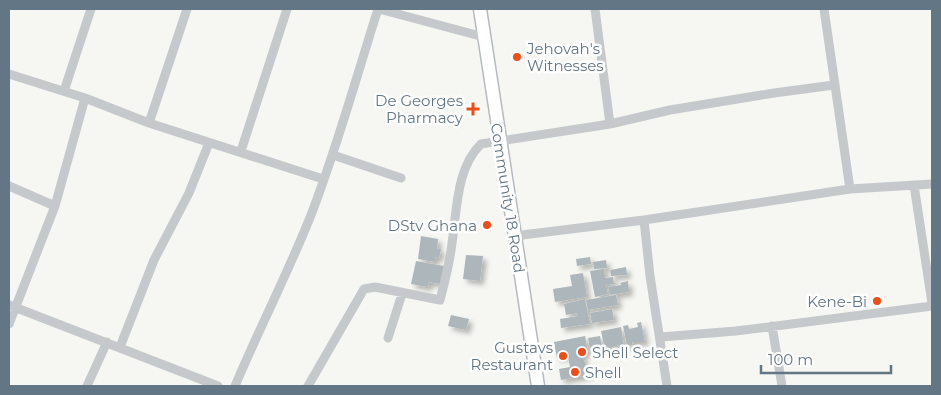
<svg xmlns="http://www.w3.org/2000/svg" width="941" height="395" viewBox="0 0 941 395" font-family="Montserrat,sans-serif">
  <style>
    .building { fill: #adb6bb; filter: url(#shadow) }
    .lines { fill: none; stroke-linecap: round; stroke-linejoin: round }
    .secondary-casing { stroke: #b5bbbf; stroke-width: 15 }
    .minor { stroke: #c5c9cc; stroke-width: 9 }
    .secondary { stroke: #fff; stroke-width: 12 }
    .poi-dot { fill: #ef4d18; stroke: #fff; stroke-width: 2 }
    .labels { text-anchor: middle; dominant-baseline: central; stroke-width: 5; stroke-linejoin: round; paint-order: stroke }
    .poi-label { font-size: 15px; fill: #637685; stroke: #fff; text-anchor: end }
    .street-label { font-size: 15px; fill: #637685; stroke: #fff }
  </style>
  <defs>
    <filter id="shadow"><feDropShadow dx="4" dy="4" stdDeviation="2.5" flood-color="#0004"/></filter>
  </defs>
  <rect width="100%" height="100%" fill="#f6f6f2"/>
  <path class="building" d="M 421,236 L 438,239 L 437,249 L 441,249 L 439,258 L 435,257 L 435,262 L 418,259 Z
    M 466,255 L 483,256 L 480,281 L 463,279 Z
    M 590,257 L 591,264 L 577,266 L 576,259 Z
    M 606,260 L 607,268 L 594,269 L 593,262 Z
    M 416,261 L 444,266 L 440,284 L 429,282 L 428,287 L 411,284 Z
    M 626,267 L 627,275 L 611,276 L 610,270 Z
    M 604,269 L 605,278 L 613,277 L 614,284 L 606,285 L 608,294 L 595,297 L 590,271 Z
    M 583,273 L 587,297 L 555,302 L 553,289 L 572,286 L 570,275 Z
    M 628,281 L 629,292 L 610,295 L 608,287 L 621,285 L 620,283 Z
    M 616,295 L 618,305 L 588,310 L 586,300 Z
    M 585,299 L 590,324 L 561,328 L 560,319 L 578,316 L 578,313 L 566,315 L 564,304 Z
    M 612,309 L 614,320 L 592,323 L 590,313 Z
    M 451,315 L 469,319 L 466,330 L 448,326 Z
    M 641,322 L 645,342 L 632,342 L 633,345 L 627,346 L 623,326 L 628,325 L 629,329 L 638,327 L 637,323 Z
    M 621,327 L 624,346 L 619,347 L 618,345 L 605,350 L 601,331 Z
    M 585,336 L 588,352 L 582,354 L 589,375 L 561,380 L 559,369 L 570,367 L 568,356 L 557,358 L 554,342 Z
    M 600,336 L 602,347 L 590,349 L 588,338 Z"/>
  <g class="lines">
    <defs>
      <path id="secondary" d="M 480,9 L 538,386"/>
    </defs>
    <use href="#secondary" class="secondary-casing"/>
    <path class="minor" d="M 379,9 L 484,37
      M 595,9 L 610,124
      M 824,9 L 850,189
      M 9,74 L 85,98 L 149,123 L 323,179
      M 64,91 L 91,9
      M 149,123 L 187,9
      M 241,151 L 287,9
      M 333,155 L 401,178
      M 914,185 L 932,303
      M 9,186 L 55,206
      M 644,220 L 650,276 L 667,386
      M 514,236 L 644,220 L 850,189 L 932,184
      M 9,305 L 218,386
      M 9,324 L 55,206 L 85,98
      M 772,326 L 782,386
      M 661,337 L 736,331 L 932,306
      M 388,338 L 402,294
      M 120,347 L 154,260 L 189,193 L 209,143
      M 87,386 L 107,342
      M 235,386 C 259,329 288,273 311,215 C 337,148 356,78 378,9
      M 308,386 L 364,289 L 375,287 L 440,300 C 445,281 450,262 452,243 C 457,211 456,168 481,144 L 610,124 L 670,110 L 774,93 L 834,85"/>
    <use href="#secondary" class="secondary"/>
  </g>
  <g class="poi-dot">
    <circle cx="517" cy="57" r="5"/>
    <path d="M470.5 101.5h5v5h5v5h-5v5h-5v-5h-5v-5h5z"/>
    <circle cx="487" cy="225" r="5"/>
    <circle cx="877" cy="301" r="5"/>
    <circle cx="582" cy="352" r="5"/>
    <circle cx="563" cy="356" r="5"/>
    <circle cx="575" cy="372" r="5"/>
  </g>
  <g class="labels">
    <g class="poi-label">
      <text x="527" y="48" text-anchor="start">Jehovah's<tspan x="527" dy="17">Witnesses</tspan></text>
      <text x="463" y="100">De Georges<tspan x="463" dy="17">Pharmacy</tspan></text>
      <text x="477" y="225">DStv Ghana</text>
      <text x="867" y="301">Kene-Bi</text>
      <text x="553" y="347">Gustavs<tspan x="553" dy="17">Restaurant</tspan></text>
      <text x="592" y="352" text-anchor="start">Shell Select</text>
      <text x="585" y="372" text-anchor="start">Shell</text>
    </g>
    <g class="street-label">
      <text transform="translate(508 198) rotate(81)">Community 18 Road</text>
    </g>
  </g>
  <rect width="941" height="395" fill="none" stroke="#637685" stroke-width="20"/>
  <path d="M761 365v8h130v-8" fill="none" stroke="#637685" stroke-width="2.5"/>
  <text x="768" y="365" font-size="15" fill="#637685" stroke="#ffffff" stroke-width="4" paint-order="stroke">100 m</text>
</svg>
